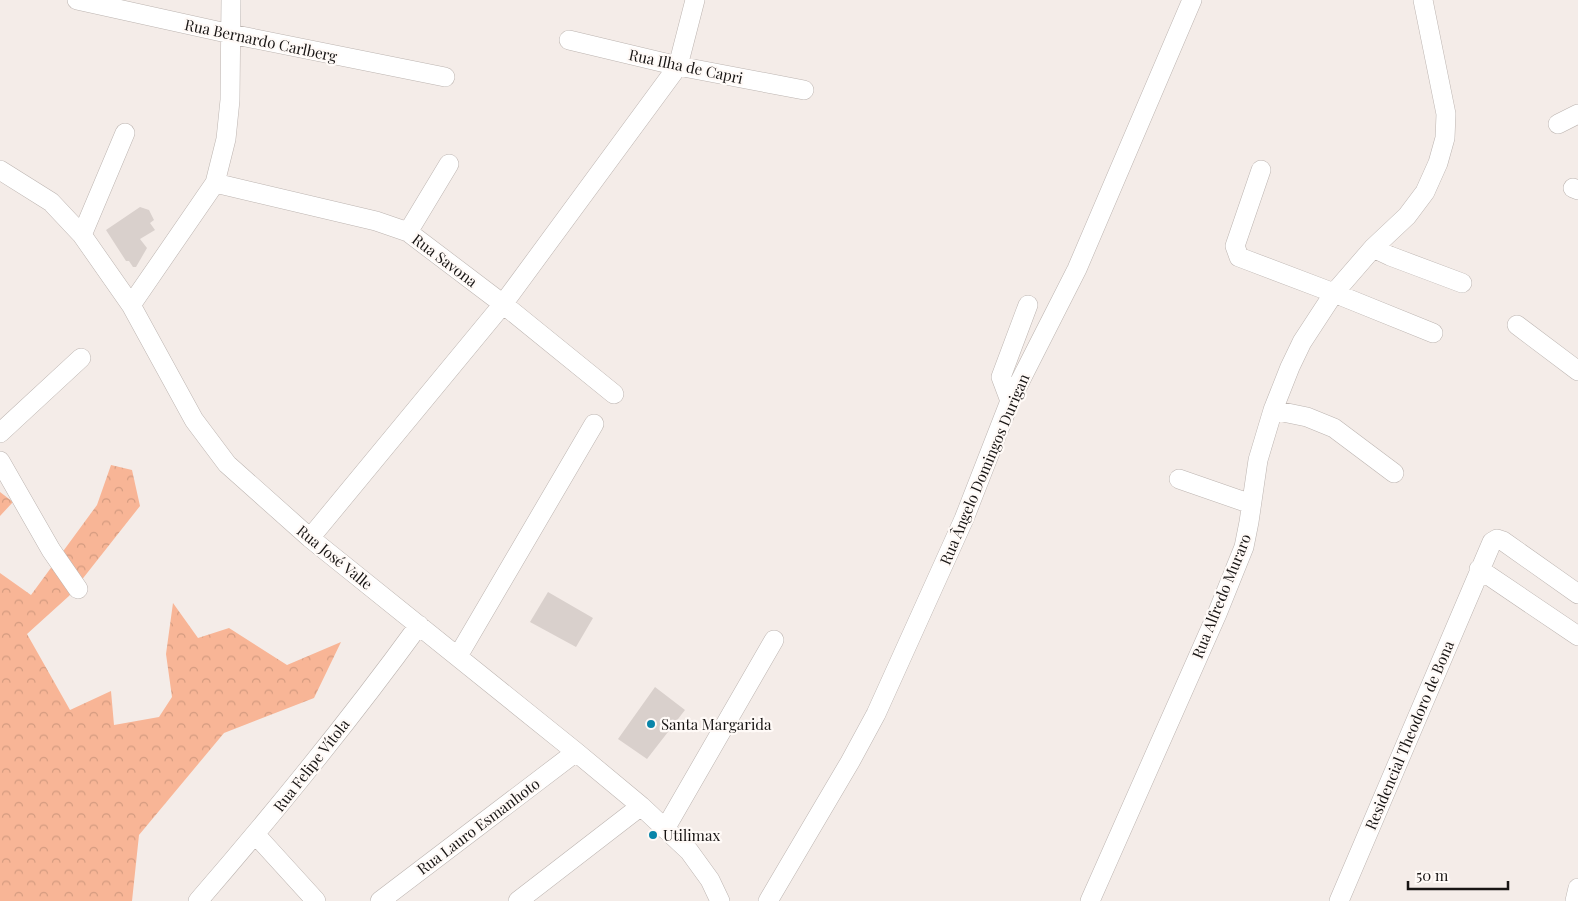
<svg xmlns="http://www.w3.org/2000/svg" width="1578" height="901" viewBox="0 0 1578 901" font-family="'Playfair Display',serif">
  <style>
    .forest { fill: url(#forest-crowns) }
    .building { fill: #d9d0cc }
    .lines { fill: none; stroke-linecap: round; stroke-linejoin: round }
    .minor-casing { stroke: #bcb4b0; stroke-width: 20 }
    .minor { stroke: #fff; stroke-width: 19 }
    .poi-dot { fill: #0985a9; stroke: #fffaf7; stroke-width: 2 }
    .labels { text-anchor: middle; dominant-baseline: central; stroke-width: 4.5; stroke-linejoin: round; paint-order: stroke }
    .street-label { font-size: 15px; fill: #181514; stroke: #fffaf7 }
    .poi-label { font-size: 15px; fill: #181514; stroke: #fffaf7; text-anchor: start }
  </style>
  <defs>
    <pattern id="forest-crowns" width="20" height="18" patternUnits="userSpaceOnUse" patternTransform="scale(1.25)"><rect width="20" height="18" fill="#f8b596"/><path d="M2 6a3 3 0 1 1 6 0M12 15a3 3 0 1 1 6 0" fill="none" stroke="#d49b80"/></pattern>
  </defs>
  <rect width="100%" height="100%" fill="#f4ece8"/>
  <path class="forest" d="M 111,465 L 132,470 L 140,506 L 69,596 L 27,634 L 70,710 L 111,691 L 114,725 L 159,717 L 172,697 L 166,654 L 173,603 L 198,638 L 229,628 L 287,665 L 341,642 L 314,698 L 224,733 L 139,835 L 132,901 L 0,901 L 0,573 L 31,595 L 97,505 Z
    M 0,492 L 13,502 L 0,516 Z"/>
  <path class="building" d="M 140,207 L 149,210 L 154,220 L 150,223 L 155,230 L 140,239 L 147,248 L 136,267 L 133,267 L 129,261 L 126,261 L 106,230 Z
    M 548,592 L 593,618 L 576,647 L 530,622 Z
    M 655,687 L 685,710 L 647,759 L 618,739 Z"/>
  <g class="lines">
    <defs>
      <path id="minor" d="M 77,0 L 231,34 L 445,77
        M 569,40 L 678,66 L 804,90
        M 1558,124 L 1578,114
        M 0,170 L 51,202 L 82,235 L 131,305 L 194,420 L 227,464 L 310,538 L 576,752 L 641,806 L 689,851 L 710,880 L 720,901
        M 1261,170 L 1235,246 L 1239,257 L 1334,293 L 1433,333
        M 215,183 L 376,221 L 408,232 L 503,304 L 614,394
        M 1573,188 L 1578,190
        M 408,232 L 449,164
        M 82,235 L 125,133
        M 1373,248 L 1390,256 L 1462,283
        M 131,305 L 215,183 L 226,139 L 230,100 L 231,0
        M 1517,325 L 1578,371
        M 1010,401 L 1001,377 L 1028,305
        M 1273,410 L 1307,417 L 1334,428 L 1394,473
        M 0,433 L 81,358
        M 0,461 L 51,550 L 78,589
        M 1179,479 L 1251,504
        M 310,538 L 503,304 L 678,66 L 695,0
        M 1479,569 L 1578,636
        M 458,656 L 594,424
        M 665,829 L 774,640
        M 255,834 L 316,901
        M 198,901 C 275,812 350,720 419,625
        M 380,901 L 576,752
        M 518,901 L 641,806
        M 768,901 L 850,762 L 876,714 L 964,519 L 1010,401 L 1077,269 L 1192,0
        M 1090,901 L 1217,614 L 1244,547 L 1249,522 L 1258,460 L 1273,410 L 1290,367 L 1302,342 L 1334,293 L 1373,248 L 1407,216 L 1425,192 L 1438,163 L 1445,138 L 1446,114 L 1423,0
        M 1339,901 L 1492,542 L 1497,539 L 1503,541 L 1578,594
        M 1575,901 L 1578,888"/>
    </defs>
    <use href="#minor" class="minor-casing"/>
    <use href="#minor" class="minor"/>
  </g>
  <g class="poi-dot">
    <circle cx="651" cy="724" r="5"/>
    <circle cx="653" cy="835" r="5"/>
  </g>
  <g class="labels">
    <g class="street-label">
      <text transform="translate(261 40) rotate(12)">Rua Bernardo Carlberg</text>
      <text transform="translate(686 66) rotate(12)">Rua Ilha de Capri</text>
      <text transform="translate(445 260) rotate(37)">Rua Savona</text>
      <text transform="translate(984 469) rotate(-67)">Rua Ângelo Domingos Durigan</text>
      <text transform="translate(335 557) rotate(39)">Rua José Valle</text>
      <text transform="translate(1221 596) rotate(-68)">Rua Alfredo Muraro</text>
      <text transform="translate(1409 735) rotate(-67)">Residencial Theodoro de Bona</text>
      <text transform="translate(311 765) rotate(-52)">Rua Felipe Vítola</text>
      <text transform="translate(478 826) rotate(-37)">Rua Lauro Esmanhoto</text>
    </g>
    <g class="poi-label">
      <text x="661" y="724">Santa Margarida</text>
      <text x="663" y="835">Utilimax</text>
    </g>
  </g>
  <path d="M1408 881v8h100v-8" fill="none" stroke="#181514" stroke-width="2.5"/>
  <text x="1416" y="881" font-size="15" fill="#181514" stroke="#fffaf7" stroke-width="4" paint-order="stroke">50 m</text>
</svg>
